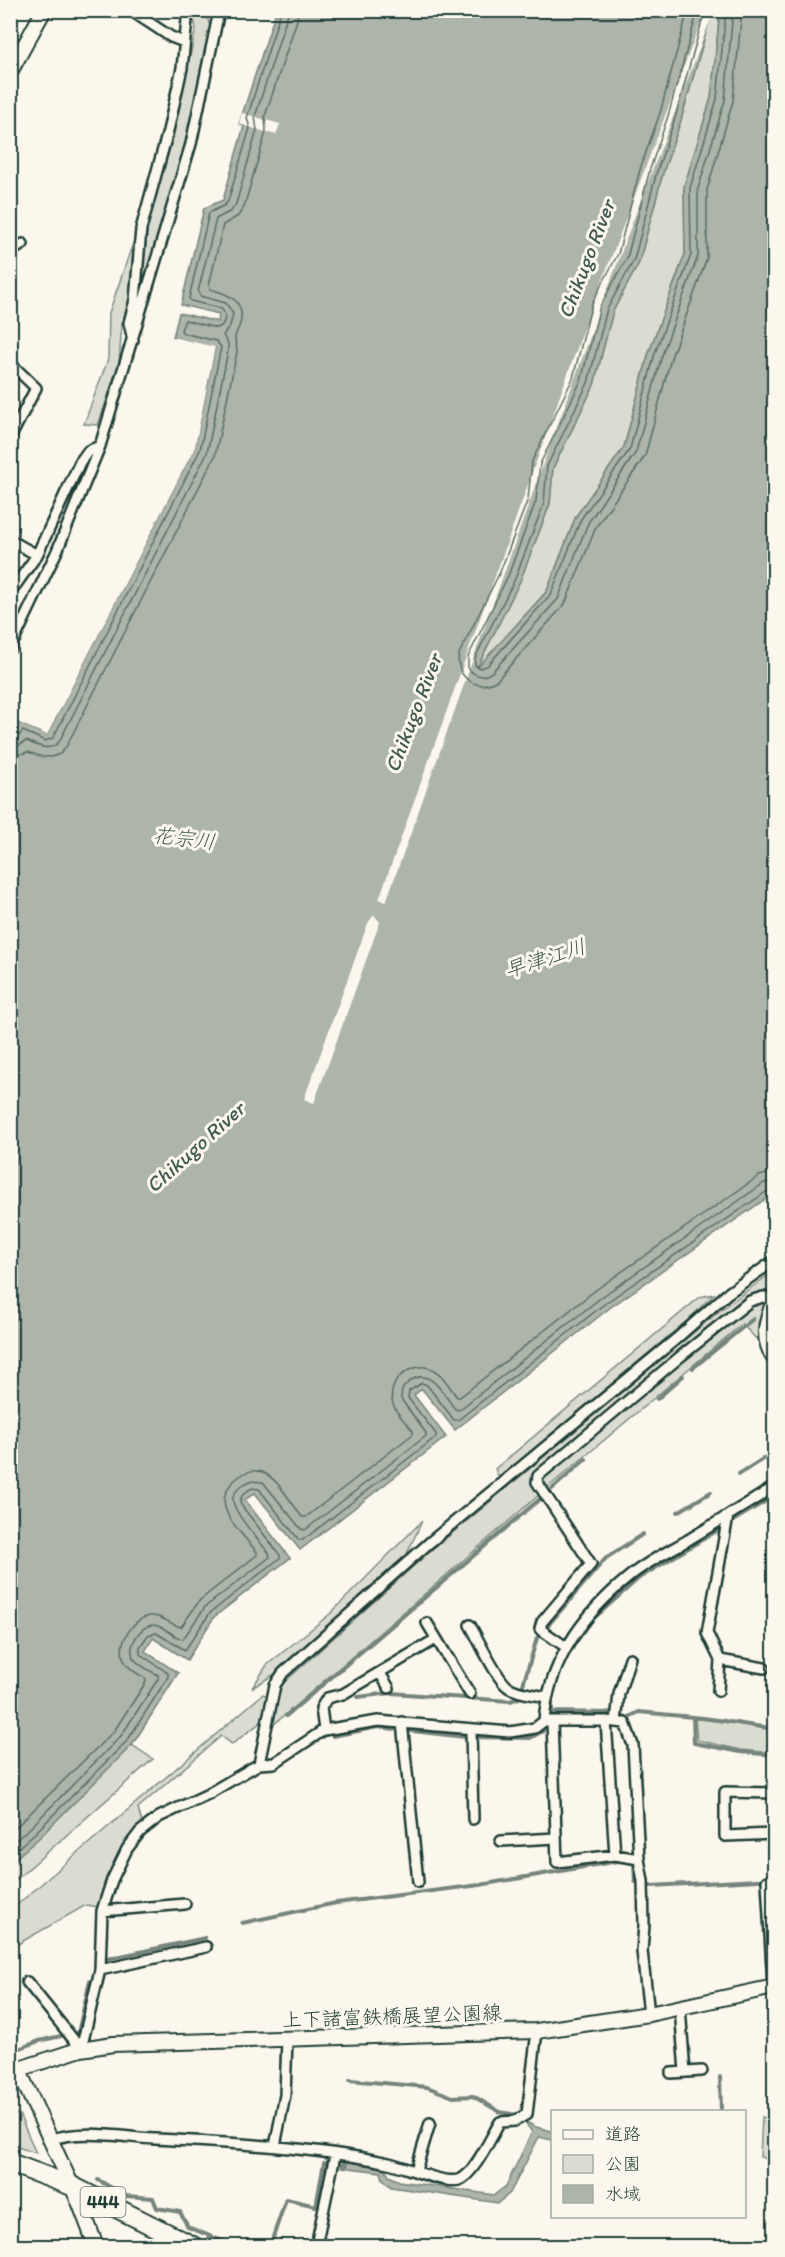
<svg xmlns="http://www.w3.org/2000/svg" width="785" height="2257" viewBox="0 0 785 2257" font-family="Itim,'Klee One',sans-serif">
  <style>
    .green { fill: #dbdcd1; stroke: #7d8c82; stroke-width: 1.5 }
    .water { fill: #adb4aa; stroke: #74847b; stroke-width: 1.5 }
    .pier { fill: #fbf7ec }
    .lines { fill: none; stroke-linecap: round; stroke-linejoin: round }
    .shore { stroke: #586d63; stroke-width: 1.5 }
    .stream { stroke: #74847b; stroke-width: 4 }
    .street-casing { stroke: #1f3d34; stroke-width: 14 }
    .secondary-casing { stroke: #1f3d34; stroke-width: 18 }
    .highway-casing { stroke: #1f3d34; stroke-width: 22 }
    .street { stroke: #fbf7ec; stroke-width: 9 }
    .secondary { stroke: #fbf7ec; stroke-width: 14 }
    .highway { stroke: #fbf7ec; stroke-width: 18 }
    .labels { text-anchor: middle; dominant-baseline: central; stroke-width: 6; stroke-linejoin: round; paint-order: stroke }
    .shield { fill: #fbf7ec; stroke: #61756b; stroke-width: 1.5 }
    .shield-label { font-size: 18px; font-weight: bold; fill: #1f3d34 }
    .street-label { font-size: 20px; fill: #1f3d34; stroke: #fbf7ec }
    .water-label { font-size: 21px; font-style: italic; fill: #425b52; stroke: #fbf7ec }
  </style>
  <rect width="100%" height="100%" fill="#fbf7ec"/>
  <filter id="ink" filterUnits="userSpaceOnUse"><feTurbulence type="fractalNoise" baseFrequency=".0167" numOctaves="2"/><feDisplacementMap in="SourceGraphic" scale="12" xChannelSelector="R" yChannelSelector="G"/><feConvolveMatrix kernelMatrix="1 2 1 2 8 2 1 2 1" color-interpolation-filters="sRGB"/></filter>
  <g filter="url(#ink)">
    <path class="green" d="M 192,11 L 205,11 L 211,29 L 189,141 L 140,299 L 148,222 L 172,141 L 196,28 Z
      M 712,11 L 720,11 L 711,98 L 684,187 L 685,254 L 649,352 L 624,447 L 576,516 L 547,591 L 475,671 L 520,581 L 550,504 L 553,468 L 594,385 L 613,311 L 639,263 L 663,173 L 681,120 Z
      M 135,237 L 132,297 L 122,321 L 119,364 L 98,425 L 84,424 L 108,359 L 109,313 Z
      M 770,1274 L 774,1280 L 774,1284 L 758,1323 L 759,1342 L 742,1324 L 539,1495 L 273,1725 L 264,1720 L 232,1744 L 221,1736 L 138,1808 L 142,1823 L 114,1864 L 99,1907 L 86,1905 L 11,1948 L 11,1910 L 263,1694 L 269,1696 L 426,1555 L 723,1308 Z
      M 714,1294 L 688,1320 L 499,1478 L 495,1469 L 700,1297 Z
      M 422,1521 L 406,1556 L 280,1671 L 252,1688 L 267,1665 L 330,1614 Z
      M 178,1673 L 132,1745 L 153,1759 L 11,1884 L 11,1829 Z
      M 695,1719 C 722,1720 748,1727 774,1730 L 774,1753 L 741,1750 L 697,1740 Z
      M 19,2114 L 36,2153 L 11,2145 L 11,2115 Z
      M 762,2117 L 774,2120 L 774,2161 L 760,2157 Z"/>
    <path class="water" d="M 276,11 L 712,11 L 681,120 L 663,173 L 639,263 L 613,311 L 594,385 L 553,468 L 550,504 L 520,581 L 477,668 L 547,591 L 576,516 L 624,447 L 649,352 L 685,254 L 684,187 L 711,98 L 720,11 L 774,11 L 774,1193 L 611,1307 L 455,1430 L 422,1389 L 414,1395 L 446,1437 L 300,1550 L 255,1493 L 245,1500 L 290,1558 L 214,1617 L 187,1660 L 153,1638 L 145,1651 L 178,1673 L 132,1745 L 39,1838 L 11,1862 L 11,739 L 19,723 L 47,735 L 195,447 L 215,348 L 173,337 L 179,313 L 218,322 L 219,314 L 181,305 L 204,208 L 223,200 L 244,126 L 239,124 Z
      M 524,2121 L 536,2127 L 552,2131 L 552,2140 L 539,2137 L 510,2193 L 498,2203 L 391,2187 L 383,2179 L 381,2172 L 342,2167 L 344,2161 L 385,2167 L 389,2176 L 399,2181 L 494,2195 L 506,2186 L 532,2132 Z"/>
    <path class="pier" d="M 705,11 L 714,11 L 637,210 L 545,459 L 386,902 L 379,899 L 585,326 Z
      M 242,113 L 280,124 L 276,135 L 239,124 Z
      M 173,337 L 215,347 L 195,447 L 47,735 L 19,723 L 20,720 L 46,731 L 192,446 L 212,350 L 172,340 Z
      M 374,915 L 380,922 L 314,1103 L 304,1099 L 368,923 Z"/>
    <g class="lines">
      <path class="shore" d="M 688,10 L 660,113 L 641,166 L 618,254 L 592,303 L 573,378 L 532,461 L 528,499 L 500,572 L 459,654 C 454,677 477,693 497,680 L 565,604 L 596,527 L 645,456 L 671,358 L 707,258 L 707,190 L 733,101 L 742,10
        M 698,10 L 668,116 L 650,169 L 627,258 L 600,306 L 581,381 L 540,464 L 536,501 L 508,576 L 468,657 L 468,668 C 475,677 484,678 492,672 L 558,599 L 588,523 L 636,452 L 662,355 L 698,256 L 698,189 L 725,100 L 733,10
        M 705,10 L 675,118 L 657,171 L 634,260 L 607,309 L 588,383 L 547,466 L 544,503 L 515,579 L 475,658 L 475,665 L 480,668 L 487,666 L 551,594 L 581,519 L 630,449 L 655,353 L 691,255 L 690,188 L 717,99 L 726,10
        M 10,740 L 16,739 L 23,731 L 45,741 L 53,738 L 200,450 L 221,347 L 216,341 L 183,333 L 181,330 L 185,320 L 216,328 C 223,327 225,321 225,315 L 222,309 L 191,301 L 189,298 L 209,213 L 225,205 L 228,201 L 250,128 L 247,118 L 281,10
        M 10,748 L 18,746 L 26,741 C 38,745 48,753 59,742 L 207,453 L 228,351 L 228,344 L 223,335 L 230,326 L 233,314 L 226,303 L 200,296 L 198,292 L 216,219 L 231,211 L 236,204 L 257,130 L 255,117 L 289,10
        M 10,757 L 28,752 L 42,757 L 51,757 L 60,754 L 66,747 L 215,456 L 237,352 C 237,347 235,342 235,338 C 235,334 239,328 240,324 C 246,301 229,294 210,289 L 209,286 L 223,225 L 238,216 L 244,207 L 266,132 L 265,116 L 297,20 L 298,10
        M 10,1833 L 114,1731 L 146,1682 L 145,1678 C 137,1673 128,1669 124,1660 C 117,1643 133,1618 150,1616 C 163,1615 170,1625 181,1627 L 200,1600 L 257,1555 L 257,1552 C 238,1528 204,1502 240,1476 C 248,1470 258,1469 266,1474 C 279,1481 293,1505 302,1517 L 306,1517 L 413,1434 L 413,1431 C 406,1422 394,1412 392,1400 C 388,1380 413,1360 432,1369 C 443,1374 450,1388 457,1397 L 460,1397 L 597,1289 L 759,1176 L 774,1172
        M 10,1845 L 30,1828 L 121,1736 L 158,1679 L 158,1675 C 150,1671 140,1666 134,1659 C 126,1648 140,1624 154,1625 C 165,1626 173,1637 183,1639 L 205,1607 L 270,1557 L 269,1553 C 261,1543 230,1510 233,1497 C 235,1490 243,1484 250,1481 L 263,1482 L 301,1529 L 305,1530 L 426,1436 L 426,1433 L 401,1399 C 401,1391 402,1387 409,1382 C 430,1365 443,1394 455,1409 L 459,1410 L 603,1296 L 764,1183 L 774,1181
        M 10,1855 L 35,1833 L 127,1741 L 168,1677 L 168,1673 L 140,1654 L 140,1647 L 148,1635 L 156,1633 L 185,1650 L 210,1613 L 280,1558 L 280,1555 L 241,1505 C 238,1496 246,1492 252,1488 L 259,1489 L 299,1540 L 303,1540 L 436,1437 L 436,1434 L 408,1398 L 409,1391 L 422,1383 L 427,1385 L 454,1420 L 458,1420 L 607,1302 L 769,1190 L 774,1188"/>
      <path class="stream" d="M 693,1368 L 753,1319
        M 657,1399 L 683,1376
        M 739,1474 L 774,1452
        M 552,1489 L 586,1459
        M 678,1512 L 711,1492
        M 572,1647 L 593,1619 L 639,1578 L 774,1496
        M 552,1696 L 552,1712 L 608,1713 L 627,1718 L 639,1712 L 693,1717 L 694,1743 L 741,1752 L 774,1755
        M 358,1697 L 391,1693 L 510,1701 L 519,1698 L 537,1638 L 606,1558 L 643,1534
        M 286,1716 L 541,1498
        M 693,1717 C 721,1719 747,1726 774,1728
        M 333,1736 L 378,1727 L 465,1737 L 530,1738 L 543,1731
        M 651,1886 L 774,1879
        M 242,1923 L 336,1903 L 480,1885 L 618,1861 L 634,1863 L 635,1882
        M 107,1959 L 205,1938
        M 78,2033 L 90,1981
        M 10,2043 L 16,2050 L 39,2041 L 61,2036
        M 720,2077 L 721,2112
        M 350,2080 L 427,2087 L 453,2097 L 473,2096 L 500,2112 L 517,2115
        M 98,2180 L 126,2196 L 153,2198 L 157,2208 L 180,2212 L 188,2227 L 227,2243 L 245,2246
        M 270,2246 L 286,2199 L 316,2206 L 324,2163 L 346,2165"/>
      <defs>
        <path id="street" d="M 130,10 L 171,37 L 184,42
          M 10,252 L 23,244
          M 133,340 L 129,323 L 135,300 L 141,229 L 168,131 L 182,68 L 188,10
          M 10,363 L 36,388 L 10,438
          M 10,540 L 37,555
          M 10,593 L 37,555 L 80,462 L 88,451 L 100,446
          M 10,649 L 57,551 L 100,446 L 191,144 L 218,16 L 214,10
          M 728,1516 L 707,1633 L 720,1660 L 764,1668
          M 427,1623 L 470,1694
          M 470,1625 C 479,1640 496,1678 508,1687 C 519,1694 534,1694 546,1697
          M 566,1647 L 540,1629 L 542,1622 L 591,1564 L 537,1482 L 538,1476 L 681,1356 L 750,1301 L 763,1297 L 774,1298
          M 380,1673 L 389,1688
          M 718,1691 L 720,1660
          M 544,1721 C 549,1660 583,1614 630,1576 C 647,1562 669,1551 688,1540 C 717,1522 746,1505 774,1487
          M 552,1721 L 557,1862 L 615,1855 L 639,1859
          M 606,1721 L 615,1855
          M 402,1722 L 418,1882
          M 616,1722 L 619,1694 L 630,1658
          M 471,1729 L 473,1819
          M 324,1730 L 321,1708 L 327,1698 L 343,1694 L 436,1639
          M 259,1764 L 275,1685 L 283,1673 L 429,1543 L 676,1339 L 728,1293 L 774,1261
          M 774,1793 L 725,1792 L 725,1836 L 774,1834
          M 501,1841 L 556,1838
          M 767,1881 L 773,1987
          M 102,1911 L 185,1904
          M 100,1970 L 206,1947
          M 27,1982 L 81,2049
          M 680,2008 L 685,2072
          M 81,2049 L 100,1970 L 102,1911 L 112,1880 L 127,1849 L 140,1832 L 159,1817 L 208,1794 L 259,1764 L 274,1763 L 324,1730 L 378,1721 L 510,1732 L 535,1728 L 544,1721 L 606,1721 L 625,1723 L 633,1745 L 639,1859 L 643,1881 L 644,1925 L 642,1951 L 649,2014
          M 671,2073 L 702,2071
          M 50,2140 C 79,2129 123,2137 154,2139 C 232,2143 312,2147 389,2163 C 407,2167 442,2184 459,2180 C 474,2175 492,2135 500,2122 L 515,2121 L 527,2114 L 537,2031
          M 275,2146 L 285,2095 L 287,2039
          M 416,2170 L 430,2123
          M 316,2246 L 335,2155"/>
        <path id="secondary" d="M 10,72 L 44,10
          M 774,1301 C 766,1322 761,1338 774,1358
          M 18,2069 L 80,2204 L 96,2246
          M 10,2072 L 81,2049 L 113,2044 L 537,2031 L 649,2014 L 774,1987"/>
        <path id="highway" d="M 10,2163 L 72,2186 L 193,2246"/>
      </defs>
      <use href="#street" class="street-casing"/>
      <use href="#secondary" class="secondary-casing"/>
      <use href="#highway" class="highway-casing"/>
      <use href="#street" class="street"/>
      <use href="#secondary" class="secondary"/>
      <use href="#highway" class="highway"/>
    </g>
  </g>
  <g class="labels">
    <rect class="shield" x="80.5" y="2187" width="45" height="30" rx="4.5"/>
    <g class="shield-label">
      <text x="103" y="2202">444</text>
    </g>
    <g class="street-label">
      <text transform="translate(392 2016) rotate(-2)">上下諸富鉄橋展望公園線</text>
    </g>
    <g class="water-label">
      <text transform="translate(586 259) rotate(-69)">Chikugo River</text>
      <text transform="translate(413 713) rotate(-69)">Chikugo River</text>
      <text transform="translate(184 838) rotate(7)">花宗川</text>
      <text transform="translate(545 958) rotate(-18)">早津江川</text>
      <text transform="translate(195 1147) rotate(-42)">Chikugo River</text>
    </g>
  </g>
  <rect width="785" height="2257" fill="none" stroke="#fbf7ec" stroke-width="36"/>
  <rect x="18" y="18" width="749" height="2221" fill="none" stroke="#1f3d34" stroke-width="2" filter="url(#ink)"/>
  <rect x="551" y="2110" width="195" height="108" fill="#fbf7ec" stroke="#a3ada2" stroke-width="1.5"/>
  <rect x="563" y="2130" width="30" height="9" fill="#fbf7ec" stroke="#a3ada2" stroke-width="1.5"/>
  <text x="605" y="2140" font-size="18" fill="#1f3d34">道路</text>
  <rect x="563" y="2155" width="30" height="18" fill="#dbdcd1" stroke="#a3ada2" stroke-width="1.5"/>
  <text x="605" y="2170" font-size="18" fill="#1f3d34">公園</text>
  <rect x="563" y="2185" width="30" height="18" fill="#adb4aa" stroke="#a3ada2" stroke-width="1.5"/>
  <text x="605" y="2200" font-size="18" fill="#1f3d34">水域</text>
</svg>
